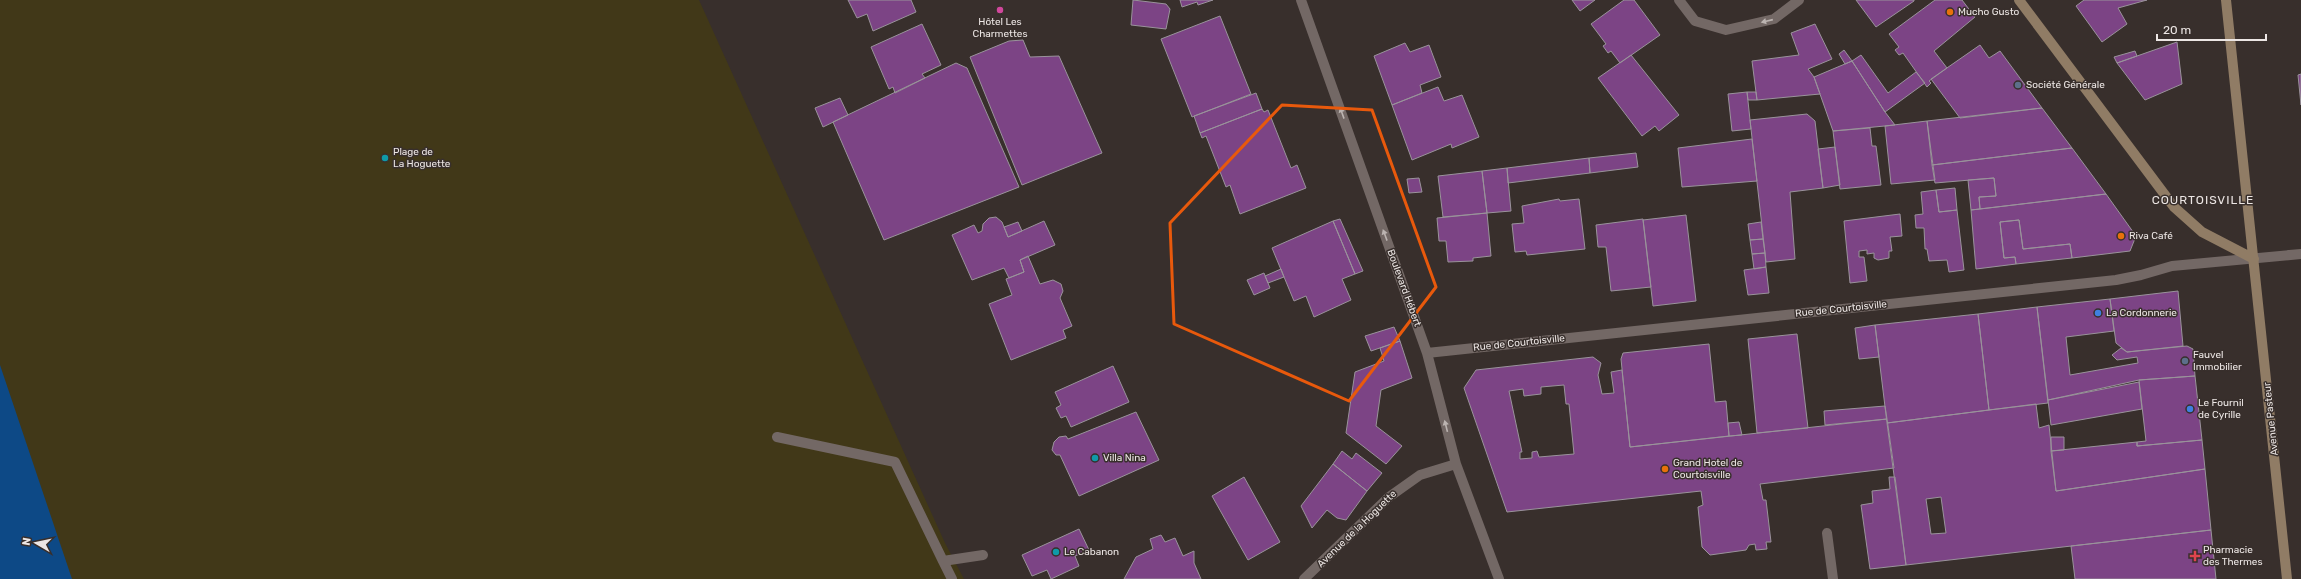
<svg xmlns="http://www.w3.org/2000/svg" width="2301" height="579" viewBox="0 0 2301 579" font-family="Rubik,sans-serif">
  <style>
    .sand { fill: #413818 }
    .water { fill: #0d4986 }
    .building { fill: #7c4485; stroke: #9a939b; fill-rule: evenodd }
    .lines { fill: none; stroke-linecap: round; stroke-linejoin: round }
    .lane { stroke: #736865; stroke-width: 10 }
    .street { stroke: #736865; stroke-width: 10 }
    .secondary { stroke: #907c65; stroke-width: 10 }
    .oneway { fill: #bcb4b1 }
    .marked { fill: none; stroke: #e8590c; stroke-width: 3; stroke-linejoin: round }
    .hotel-dot { fill: #d1479c; stroke: #382f2c; stroke-width: 1.5 }
    .food-dot { fill: #e8710a; stroke: #382f2c; stroke-width: 1.5 }
    .service-dot { fill: #5c6f8a; stroke: #382f2c; stroke-width: 1.5 }
    .culture-dot { fill: #0f9aa8; stroke: #382f2c; stroke-width: 1.5 }
    .shop-dot { fill: #3f7fe0; stroke: #382f2c; stroke-width: 1.5 }
    .health-dot { fill: #e0444e; stroke: #382f2c; stroke-width: 1.5 }
    .labels { text-anchor: middle; dominant-baseline: central; stroke-width: 3; stroke-linejoin: round; paint-order: stroke }
    .poi-label { font-size: 10px; fill: #ece6e4; stroke: #382f2c; text-anchor: start }
    .street-label { font-size: 10px; fill: #ece6e4; stroke: #382f2c }
    .quarter-label { font-size: 12px; letter-spacing: 1px; fill: #ece6e4; stroke: #382f2c }
  </style>
  <rect width="100%" height="100%" fill="#382f2c"/>
  <path class="sand" d="M 0,0 L 699,0 L 945,543 L 964,579 L 0,579 Z"/>
  <path class="water" d="M 0,365 L 72,579 L 0,579 Z"/>
  <path class="building" d="M 848,0 L 911,0 L 916,12 L 873,31 L 867,14 L 857,18 Z
    M 1133,0 L 1166,4 L 1170,9 L 1166,29 L 1131,25 Z
    M 1180,0 L 1213,0 L 1198,5 L 1197,2 L 1182,7 Z
    M 1572,0 L 1595,0 L 1580,11 Z
    M 1624,0 L 1634,0 L 1660,35 L 1620,63 L 1611,51 L 1608,53 L 1603,46 L 1606,44 L 1591,24 Z
    M 1856,0 L 1914,0 L 1914,1 L 1876,27 Z
    M 1935,0 L 1962,0 L 1975,17 L 1934,51 L 1947,68 L 1929,81 L 1931,83 L 1927,87 L 1903,53 L 1899,55 L 1895,50 L 1899,47 L 1889,34 Z
    M 2084,0 L 2147,0 L 2118,8 L 2127,24 L 2102,42 L 2076,6 Z
    M 1220,16 L 1251,94 L 1192,117 L 1161,39 Z
    M 922,24 L 941,65 L 922,74 L 925,78 L 895,93 L 893,87 L 889,89 L 871,47 Z
    M 1815,24 L 1832,59 L 1808,69 L 1814,77 L 1820,94 L 1757,100 L 1752,61 L 1799,55 L 1791,33 Z
    M 1023,40 L 1030,57 L 1059,56 L 1102,153 L 1022,185 L 970,57 L 1009,41 Z
    M 2177,42 L 2182,84 L 2145,100 L 2117,63 Z
    M 1405,43 L 1410,52 L 1429,45 L 1441,77 L 1420,85 L 1422,93 L 1392,105 L 1374,56 Z
    M 1980,45 L 1989,58 L 2000,51 L 2042,108 L 1960,118 L 1931,79 Z
    M 1844,50 L 1852,61 L 1845,64 L 1839,54 Z
    M 2135,51 L 2137,56 L 2117,63 L 2114,57 Z
    M 1631,55 L 1679,115 L 1659,131 L 1655,126 L 1642,136 L 1598,78 Z
    M 1861,55 L 1888,93 L 1916,72 L 1925,83 L 1885,112 L 1852,61 Z
    M 1852,61 L 1885,112 L 1895,125 L 1833,131 L 1814,77 Z
    M 956,63 L 967,68 L 1019,187 L 884,240 L 833,122 Z
    M 2301,74 L 2301,105 L 2298,75 Z
    M 1438,87 L 1444,101 L 1462,95 L 1479,137 L 1452,148 L 1451,144 L 1412,160 L 1392,105 Z
    M 1747,92 L 1756,92 L 1757,100 L 1748,100 Z
    M 1747,92 L 1751,129 L 1732,131 L 1728,94 Z
    M 1256,93 L 1262,109 L 1200,133 L 1194,116 Z
    M 840,98 L 848,115 L 823,127 L 815,108 Z
    M 2042,108 L 2072,148 L 1932,165 L 1927,121 Z
    M 1262,109 L 1264,112 L 1268,110 L 1291,168 L 1297,165 L 1306,188 L 1240,214 L 1230,185 L 1226,187 L 1206,136 L 1202,138 L 1200,133 Z
    M 1807,114 L 1815,121 L 1823,188 L 1790,192 L 1795,259 L 1766,262 L 1750,120 Z
    M 1927,121 L 1935,180 L 1891,184 L 1885,126 Z
    M 1870,128 L 1872,146 L 1876,146 L 1881,185 L 1840,189 L 1833,131 Z
    M 1752,139 L 1757,181 L 1682,187 L 1678,148 Z
    M 1835,147 L 1840,185 L 1823,188 L 1818,149 Z
    M 2072,148 L 2106,194 L 1980,209 L 1979,197 L 1996,196 L 1994,178 L 1935,183 L 1932,165 Z
    M 1636,153 L 1638,167 L 1590,173 L 1589,158 Z
    M 1589,158 L 1590,173 L 1508,183 L 1507,168 Z
    M 1507,168 L 1511,211 L 1487,213 L 1482,171 Z
    M 1482,171 L 1487,213 L 1443,217 L 1438,176 Z
    M 1419,178 L 1422,192 L 1409,193 L 1407,179 Z
    M 1994,178 L 1996,196 L 1979,197 L 1980,209 L 1971,210 L 1968,180 Z
    M 1955,188 L 1957,210 L 1939,212 L 1936,190 Z
    M 1936,190 L 1939,212 L 1957,210 L 1964,270 L 1949,272 L 1947,260 L 1929,261 L 1927,249 L 1925,249 L 1924,228 L 1916,228 L 1915,215 L 1923,214 L 1921,192 Z
    M 2106,194 L 2136,236 L 2130,251 L 2072,258 L 2070,244 L 2023,249 L 2019,220 L 2000,222 L 2004,258 L 2015,257 L 2016,264 L 1976,269 L 1971,210 Z
    M 1559,199 L 1560,201 L 1579,199 L 1585,249 L 1527,255 L 1526,251 L 1515,252 L 1512,224 L 1524,223 L 1522,206 Z
    M 1487,213 L 1491,256 L 1473,258 L 1473,261 L 1448,262 L 1446,241 L 1439,241 L 1437,218 Z
    M 1900,214 L 1902,236 L 1890,237 L 1892,251 L 1889,251 L 1889,258 L 1878,260 L 1874,258 L 1874,253 L 1867,254 L 1867,250 L 1859,251 L 1859,257 L 1864,257 L 1867,281 L 1850,283 L 1844,221 Z
    M 1686,215 L 1696,301 L 1653,306 L 1643,220 Z
    M 996,217 L 1002,222 L 1008,237 L 1044,221 L 1055,245 L 1020,260 L 1024,272 L 1009,278 L 1004,268 L 972,280 L 952,235 L 974,225 L 978,233 L 982,231 L 983,224 L 989,218 Z
    M 1340,219 L 1363,271 L 1355,274 L 1333,221 Z
    M 1643,219 L 1651,287 L 1611,291 L 1606,247 L 1598,247 L 1596,225 Z
    M 2019,220 L 2023,249 L 2070,244 L 2072,258 L 2016,264 L 2015,257 L 2004,258 L 2000,222 Z
    M 1333,221 L 1355,274 L 1342,279 L 1351,300 L 1314,317 L 1306,296 L 1294,301 L 1272,248 Z
    M 1018,222 L 1022,231 L 1008,237 L 1004,227 Z
    M 1761,222 L 1763,239 L 1750,240 L 1748,224 Z
    M 1763,239 L 1765,253 L 1752,254 L 1750,240 Z
    M 1765,253 L 1766,267 L 1754,269 L 1752,254 Z
    M 1028,256 L 1040,284 L 1053,280 L 1061,284 L 1063,291 L 1060,298 L 1072,326 L 1063,330 L 1066,338 L 1011,360 L 989,304 L 1012,295 L 1006,279 L 1024,272 L 1020,260 Z
    M 1766,267 L 1769,293 L 1748,295 L 1744,270 Z
    M 1281,269 L 1284,277 L 1268,283 L 1265,276 Z
    M 1264,273 L 1270,288 L 1254,295 L 1247,280 Z
    M 2178,291 L 2183,346 L 2127,352 L 2116,343 L 2110,299 Z
    M 2110,299 L 2114,331 L 2066,337 L 2070,375 L 2138,363 L 2137,357 L 2117,360 L 2112,355 L 2121,348 L 2127,352 L 2187,346 L 2193,349 L 2195,376 L 2139,380 L 2048,400 L 2037,307 Z
    M 2037,307 L 2048,403 L 1989,410 L 1978,314 Z
    M 1978,314 L 1989,410 L 1887,423 L 1875,325 Z
    M 1875,325 L 1879,357 L 1859,359 L 1855,328 Z
    M 1394,327 L 1400,341 L 1371,351 L 1365,336 Z
    M 1797,334 L 1808,428 L 1757,433 L 1748,339 Z
    M 1400,341 L 1412,378 L 1381,390 L 1376,426 L 1402,446 L 1386,464 L 1346,433 L 1355,372 L 1384,361 L 1380,348 Z
    M 1709,344 L 1715,402 L 1726,401 L 1729,436 L 1630,447 L 1621,359 L 1623,353 Z
    M 1593,357 L 1601,363 L 1598,375 L 1602,394 L 1614,393 L 1611,372 L 1622,370 L 1630,447 L 1887,419 L 1894,468 L 1760,484 L 1763,500 L 1766,500 L 1771,542 L 1766,542 L 1767,549 L 1756,550 L 1755,544 L 1749,545 L 1746,550 L 1710,555 L 1702,547 L 1698,507 L 1703,505 L 1701,491 L 1507,512 L 1464,388 L 1476,370 ZM 1564,385 L 1566,404 L 1569,404 L 1574,454 L 1539,457 L 1537,451 L 1532,452 L 1532,458 L 1520,459 L 1520,452 L 1522,452 L 1509,391 L 1523,389 L 1524,396 L 1541,394 L 1541,387 Z
    M 1113,366 L 1129,402 L 1071,427 L 1066,416 L 1061,418 L 1056,408 L 1061,405 L 1055,392 Z
    M 2195,376 L 2202,440 L 2137,446 L 2137,442 L 2146,441 L 2139,380 Z
    M 2139,382 L 2142,409 L 2051,425 L 2048,400 Z
    M 2036,404 L 2039,428 L 2049,425 L 2056,491 L 2205,469 L 2211,530 L 1906,565 L 1887,423 ZM 1941,497 L 1946,533 L 1931,534 L 1926,499 Z
    M 1885,406 L 1887,419 L 1825,425 L 1824,411 Z
    M 1136,412 L 1159,460 L 1079,496 L 1060,455 L 1056,455 L 1052,450 L 1054,442 L 1059,437 L 1066,436 L 1068,439 Z
    M 1739,422 L 1742,435 L 1729,436 L 1728,423 Z
    M 2051,437 L 2064,437 L 2064,450 L 2051,451 Z
    M 2202,440 L 2205,469 L 2056,491 L 2051,451 L 2137,442 L 2137,446 Z
    M 1342,451 L 1352,459 L 1356,453 L 1382,473 L 1367,491 L 1333,464 Z
    M 1333,464 L 1367,491 L 1346,520 L 1337,518 L 1327,510 L 1312,528 L 1301,506 Z
    M 1244,477 L 1280,542 L 1248,560 L 1212,496 Z
    M 1889,477 L 1895,477 L 1906,565 L 1870,569 L 1861,505 L 1873,503 L 1872,491 L 1890,489 Z
    M 1079,529 L 1089,550 L 1075,556 L 1079,566 L 1051,579 L 1047,570 L 1032,576 L 1022,555 Z
    M 2211,530 L 2216,579 L 2075,579 L 2071,546 Z
    M 1161,535 L 1165,542 L 1175,538 L 1183,556 L 1194,551 L 1194,563 L 1201,579 L 1124,579 L 1136,557 L 1153,549 L 1150,539 Z"/>
  <g class="lines">
    <path class="lane" d="M 777,437 L 895,462 L 943,561 L 983,555
      M 1827,533 L 1833,579
      M 943,561 L 952,579"/>
    <path class="street" d="M 1301,0 L 1427,353 L 1456,464 L 1499,579
      M 1679,0 L 1695,21 L 1726,30 L 1774,19 L 1799,0
      M 1427,353 L 2116,280 L 2141,275 L 2172,266 L 2301,254
      M 1304,579 L 1389,497 L 1420,475 L 1456,464"/>
    <path class="secondary" d="M 2019,0 L 2174,207 L 2202,232 L 2254,259
      M 2226,0 L 2287,579"/>
  </g>
  <defs><path id="oneway-solid" d="M-6-.8H1V-3.2L6.5 0L1 3.2V.8H-6Z"/></defs>
  <g class="oneway">
    <use href="#oneway-solid" transform="translate(1767 21) rotate(167)"/>
    <use href="#oneway-solid" transform="translate(1342 113) rotate(-110)"/>
    <use href="#oneway-solid" transform="translate(1385 235) rotate(-110)"/>
    <use href="#oneway-solid" transform="translate(1446 426) rotate(-104)"/>
  </g>
  <path class="marked" d="M 1282,105 L 1372,110 L 1436,287 L 1349,401 L 1174,324 L 1170,223 Z"/>
  <circle class="hotel-dot" cx="1000" cy="10" r="4"/>
  <g class="food-dot">
    <circle cx="1950" cy="12" r="4"/>
    <circle cx="2121" cy="236" r="4"/>
    <circle cx="1665" cy="469" r="4"/>
  </g>
  <g class="service-dot">
    <circle cx="2018" cy="85" r="4"/>
    <circle cx="2185" cy="361" r="4"/>
  </g>
  <g class="culture-dot">
    <circle cx="385" cy="158" r="4"/>
    <circle cx="1095" cy="458" r="4"/>
    <circle cx="1056" cy="552" r="4"/>
  </g>
  <g class="shop-dot">
    <circle cx="2098" cy="313" r="4"/>
    <circle cx="2190" cy="409" r="4"/>
  </g>
  <path class="health-dot" d="M2193 550h4v4h4v4h-4v4h-4v-4h-4v-4h4z"/>
  <g class="labels">
    <g class="poi-label">
      <text x="1958" y="12">Mucho Gusto</text>
      <text x="1000" y="22" text-anchor="middle">Hôtel Les<tspan x="1000" dy="12">Charmettes</tspan></text>
      <text x="2026" y="85">Société Générale</text>
      <text x="393" y="152">Plage de<tspan x="393" dy="12">La Hoguette</tspan></text>
      <text x="2129" y="236">Riva Café</text>
      <text x="2106" y="313">La Cordonnerie</text>
      <text x="2193" y="355">Fauvel<tspan x="2193" dy="12">Immobilier</tspan></text>
      <text x="2198" y="403">Le Fournil<tspan x="2198" dy="12">de Cyrille</tspan></text>
      <text x="1103" y="458">Villa Nina</text>
      <text x="1673" y="463">Grand Hotel de<tspan x="1673" dy="12">Courtoisville</tspan></text>
      <text x="2203" y="550">Pharmacie<tspan x="2203" dy="12">des Thermes</tspan></text>
      <text x="1064" y="552">Le Cabanon</text>
    </g>
    <g class="street-label">
      <text transform="translate(1404 288) rotate(70)">Boulevard Hébert</text>
      <text transform="translate(1841 309) rotate(-6)">Rue de Courtoisville</text>
      <text transform="translate(1519 343) rotate(-6)">Rue de Courtoisville</text>
      <text transform="translate(2271 419) rotate(-96)">Avenue Pasteur</text>
      <text transform="translate(1357 529) rotate(-44)">Avenue de la Hoguette</text>
    </g>
    <g class="quarter-label">
      <text x="2203" y="200">COURTOISVILLE</text>
    </g>
  </g>
  <g transform="translate(36 543) rotate(279)" stroke="#382f2c" stroke-width="3" paint-order="stroke">
  <path d="M0-3L7 15L0 10L-7 15Z" fill="#ece6e4"/>
  <text y="-6" font-size="11" font-weight="bold" text-anchor="middle" fill="#ece6e4">N</text>
  </g>
  <path d="M2157 34v6h109v-6" fill="none" stroke="#ece6e4" stroke-width="2"/>
  <text x="2163" y="34" font-size="12" fill="#ece6e4" stroke="#382f2c" stroke-width="3" paint-order="stroke">20 m</text>
</svg>
